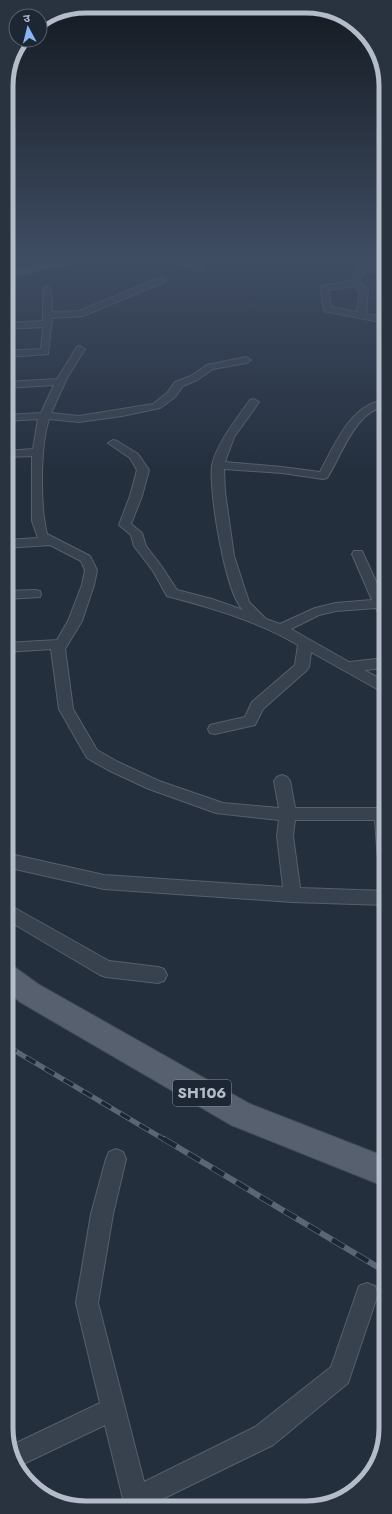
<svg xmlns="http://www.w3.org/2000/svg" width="392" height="1514" viewBox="0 0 392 1514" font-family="Jost,'Noto Sans Devanagari',sans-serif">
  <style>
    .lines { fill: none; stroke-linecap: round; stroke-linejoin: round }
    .street-casing { stroke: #565f6c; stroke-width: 2 }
    .primary-casing { stroke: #414a57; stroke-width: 2 }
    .street { fill: #38414e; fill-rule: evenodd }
    .primary { fill: #56606e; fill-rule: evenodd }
    .rail-far1-casing { stroke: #5a6575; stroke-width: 5 }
    .rail-casing { stroke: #5a6575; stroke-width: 6 }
    .rail-far1 { stroke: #1d2633; stroke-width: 3.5; stroke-dasharray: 11; stroke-linecap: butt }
    .rail { stroke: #1d2633; stroke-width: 4.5; stroke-dasharray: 14; stroke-linecap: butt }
    .labels { text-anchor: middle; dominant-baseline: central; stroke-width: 4; stroke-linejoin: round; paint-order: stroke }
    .shield { fill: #1d2633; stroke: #878f9c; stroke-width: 1 }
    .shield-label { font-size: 15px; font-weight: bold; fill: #b4bcc9 }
    .rim { fill: none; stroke: #b4bcc9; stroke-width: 5 }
  </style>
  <rect width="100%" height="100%" fill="#242f3e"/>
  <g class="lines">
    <defs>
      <path id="street" d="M 171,259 L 182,259 L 204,269 L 203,271 L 197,271 L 172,261 Z
        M 374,259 L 382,259 L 378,265 L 371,267 L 385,271 L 385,275 L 365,271 L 359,282 L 368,289 L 366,314 L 385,317 L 385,323 L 324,311 L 321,288 L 322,286 L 351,281 L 359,266 L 372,261 ZM 353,286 L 360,290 L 357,312 L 331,307 L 329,290 Z
        M 161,277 L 165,280 L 164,282 L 83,316 L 52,318 L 48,354 L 6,357 L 6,351 L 41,349 L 43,327 L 6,329 L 6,323 L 43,321 L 43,289 L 44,287 L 47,286 L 51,289 L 52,312 L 79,311 Z
        M 80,346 L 85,349 L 67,378 L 51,413 L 79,416 L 153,404 L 167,393 L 175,382 L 191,376 L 207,365 L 246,357 L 251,360 L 246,363 L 213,369 L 197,380 L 183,386 L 175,397 L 160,408 L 122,416 L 79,422 L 49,419 C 40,447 40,506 47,534 L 90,556 L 97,570 L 94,585 L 82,621 L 65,649 L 73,709 L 97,750 L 118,762 L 159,781 L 223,803 L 279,808 L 274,781 L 277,777 L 282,775 L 287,777 L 290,781 L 295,808 L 386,808 L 386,867 L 380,865 L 378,860 L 375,820 L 295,820 L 293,836 L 300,888 L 386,891 L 386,905 L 292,902 L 104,889 L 6,867 L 6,853 L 104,875 L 283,887 L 277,836 L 279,820 L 216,813 L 149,789 L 108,770 L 87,758 L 59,709 L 51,649 L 6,652 L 6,643 L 57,640 L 68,621 L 82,585 L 85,570 L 81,561 L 50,545 L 6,548 L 6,540 L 38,538 L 32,521 L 32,456 L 6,457 L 6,451 L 33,449 L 38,419 L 6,421 L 6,415 L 41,413 L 54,385 L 6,388 L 6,382 L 57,379 L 77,347 Z
        M 254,399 L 259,402 L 234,437 L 225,462 L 282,467 L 320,472 C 333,448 352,401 385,401 L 385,407 C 355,410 341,457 327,478 L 323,479 L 282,473 L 224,469 L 225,492 L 234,556 L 249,602 L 266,619 L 280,624 L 315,608 L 336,603 L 372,600 L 352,554 L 354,551 L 362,551 L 385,601 L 386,620 L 381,619 L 376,608 L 336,611 L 319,615 L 291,629 L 349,662 L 386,658 L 386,668 L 364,670 L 386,682 L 386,694 L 311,652 L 309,667 L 307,670 L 263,709 L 255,725 L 215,734 L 210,733 L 208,729 L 210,725 L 245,717 L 252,702 L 295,665 L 298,645 C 258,621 212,608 167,596 L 153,571 L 134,546 L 131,535 L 119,525 L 130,496 L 137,470 L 130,458 L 108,443 L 113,440 L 117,441 L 138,454 L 149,470 L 142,496 L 131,524 L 142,533 L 146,546 L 162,567 L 177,590 L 212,599 L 243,610 C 225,592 209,492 212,466 C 216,444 238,417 250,400 Z
        M 35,590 L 40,591 L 41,594 L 40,597 L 6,599 L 6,591 Z
        M 6,905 L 13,907 L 109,961 L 158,967 L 164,969 L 167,975 L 164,981 L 158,983 L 106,977 L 100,975 L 7,920 Z
        M 116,1149 L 123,1152 L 126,1159 L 113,1214 L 98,1303 L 144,1482 L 255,1427 L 331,1367 L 359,1286 L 367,1283 L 375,1286 L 378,1294 L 348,1383 L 273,1445 L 150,1505 L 151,1507 L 125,1507 L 105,1425 L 19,1466 L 10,1446 L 100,1403 L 76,1303 L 91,1214 L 106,1159 L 109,1152 Z"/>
      <path id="primary" d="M 57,259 L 79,259 L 77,262 L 6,278 L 6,270 Z
        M 7,964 L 16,968 L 38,984 L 250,1104 L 386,1157 L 386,1187 L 231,1125 L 20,1002 L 7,991 Z"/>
    </defs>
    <use href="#street" class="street-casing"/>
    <use href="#primary" class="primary-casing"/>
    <use href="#street" class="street"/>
    <use href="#primary" class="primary"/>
    <defs>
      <path id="rail-far1" d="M 7,1046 L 165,1140"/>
      <path id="rail" d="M 164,1139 L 386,1272"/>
    </defs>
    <use href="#rail-far1" class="rail-far1-casing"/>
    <use href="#rail" class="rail-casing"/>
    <use href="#rail-far1" class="rail-far1"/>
    <use href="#rail" class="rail"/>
  </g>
  <linearGradient id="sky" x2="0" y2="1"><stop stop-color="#141a22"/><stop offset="0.55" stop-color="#3f4d63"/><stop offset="1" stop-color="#3f4d63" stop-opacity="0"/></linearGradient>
  <rect width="392" height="471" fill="url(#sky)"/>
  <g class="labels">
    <rect class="shield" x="173" y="1080" width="58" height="26" rx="3"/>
    <g class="shield-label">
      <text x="202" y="1093">SH106</text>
    </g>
  </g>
  <path d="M0 0H392V1514H0ZM86 13H306A73 73 0 0 1 379 86V1428A73 73 0 0 1 306 1501H86A73 73 0 0 1 13 1428V86A73 73 0 0 1 86 13Z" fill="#29323f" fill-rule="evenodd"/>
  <path class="rim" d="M86 13H306A73 73 0 0 1 379 86V1428A73 73 0 0 1 306 1501H86A73 73 0 0 1 13 1428V86A73 73 0 0 1 86 13Z"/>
  <g transform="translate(28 28) rotate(353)"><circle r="19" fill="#1d2633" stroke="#59626f"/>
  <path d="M0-3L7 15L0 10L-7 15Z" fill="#8ab4f8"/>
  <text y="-6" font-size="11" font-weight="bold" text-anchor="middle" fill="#b4bcc9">उ</text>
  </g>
</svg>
